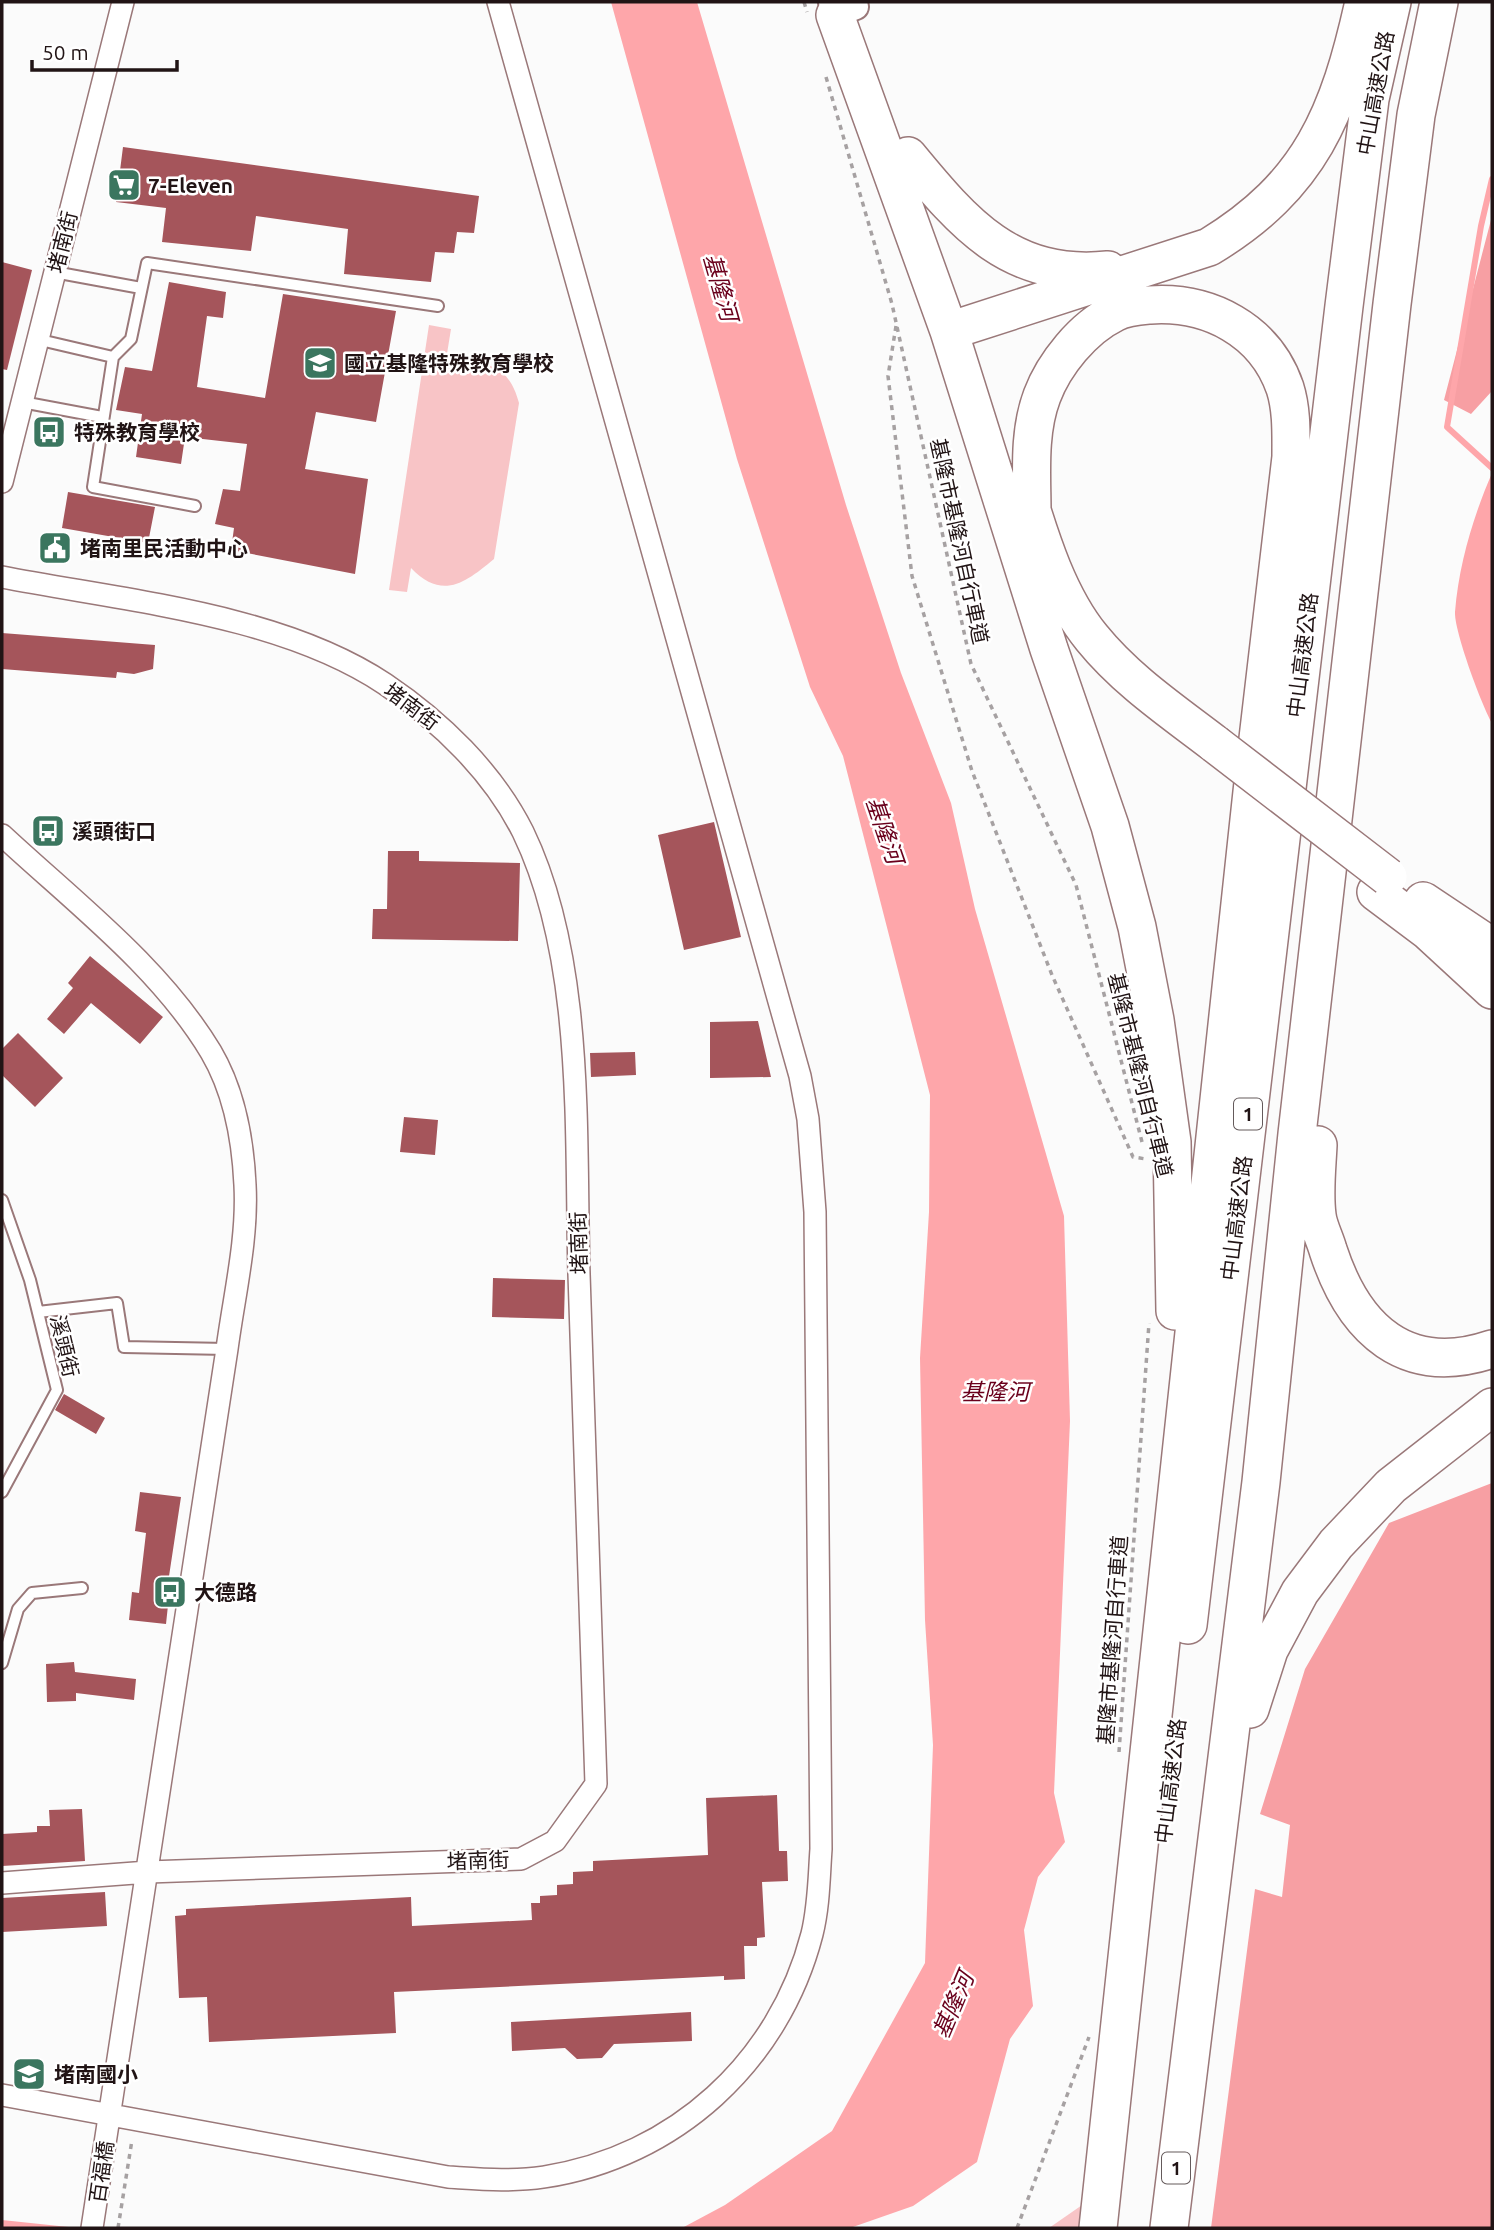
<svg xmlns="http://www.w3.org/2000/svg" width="1494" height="2230" viewBox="0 0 1494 2230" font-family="Ubuntu,'Noto Sans TC',sans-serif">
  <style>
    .green { fill: #f8c4c6 }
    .forest { fill: #f79fa3 }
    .water { fill: #fea6aa }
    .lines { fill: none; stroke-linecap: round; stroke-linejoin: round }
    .stream { stroke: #fea6aa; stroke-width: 6 }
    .building { fill: #a5555b }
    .service-casing { stroke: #9a7879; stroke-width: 14 }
    .minor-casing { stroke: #9a7879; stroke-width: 24 }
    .tertiary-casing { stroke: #9a7879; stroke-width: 28 }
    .motorway-casing { stroke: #9a7879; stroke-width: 40 }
    .path { stroke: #a6a1a2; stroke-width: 3.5; stroke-dasharray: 5 5; stroke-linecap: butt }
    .service { stroke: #fff; stroke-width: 10 }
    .minor { stroke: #fff; stroke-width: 21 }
    .tertiary { stroke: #fff; stroke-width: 24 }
    .motorway { stroke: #fff; stroke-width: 37 }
    .motorway-bridge-casing { stroke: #9a7879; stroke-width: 40; stroke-linecap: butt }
    .motorway-bridge { stroke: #fff; stroke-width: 37 }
    .labels { text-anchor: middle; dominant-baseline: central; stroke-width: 5; stroke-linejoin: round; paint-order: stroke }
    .shield { fill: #fff; stroke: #645a5b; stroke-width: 2 }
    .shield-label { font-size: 19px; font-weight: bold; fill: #211415 }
    .street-label { font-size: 21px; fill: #211415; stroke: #fff }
    .poi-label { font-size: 21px; font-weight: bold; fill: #211415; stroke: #fff; text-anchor: start }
    .water-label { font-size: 23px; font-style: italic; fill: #6a001c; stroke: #fff }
  </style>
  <rect width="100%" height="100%" fill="#fbfbfb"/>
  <path class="green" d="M 429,325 L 451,329 L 445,366 C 482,360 508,361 519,403 L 494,559 C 464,584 442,600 411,568 L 407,592 L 389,590 Z
    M 1085,2203 L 1083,2228 L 1049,2228 Z"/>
  <path class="forest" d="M 1492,216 L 1492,391 L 1471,414 L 1444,400 Z
    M 1492,1483 L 1492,2228 L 1211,2228 L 1255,1889 L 1282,1897 L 1290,1825 L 1260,1814 L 1305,1669 L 1389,1523 Z"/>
  <path class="water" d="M 611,2 L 697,2 L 846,505 L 901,673 L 951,803 L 975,909 L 1064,1216 L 1070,1421 L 1054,1793 L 1065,1842 L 1038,1877 L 1024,1930 L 1033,2006 L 1010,2039 L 977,2162 L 913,2206 L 850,2228 L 682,2228 L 725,2205 L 832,2131 L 925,1963 L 933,1745 L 925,1620 L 920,1358 L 929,1212 L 930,1095 L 843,756 L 810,687 L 737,459 Z
    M 1492,473 L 1492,723 C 1482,706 1454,631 1455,612 C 1459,564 1473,517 1492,473 Z
    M 2,2220 L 78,2228 L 2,2228 Z"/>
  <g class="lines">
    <path class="stream" d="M 1492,179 L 1481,226 L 1447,427 L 1492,468"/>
  </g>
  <path class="building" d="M 123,147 L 479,196 L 474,233 L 457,232 L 454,253 L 435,252 L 431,282 L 344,274 L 348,229 L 256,216 L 251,251 L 162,242 L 166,208 L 116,202 Z
    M 2,262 L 32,270 L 7,370 L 2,369 Z
    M 169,282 L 226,292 L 223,318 L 207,316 L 197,387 L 265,398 L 283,294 L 396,311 L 376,422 L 316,412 L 305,469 L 368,479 L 355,574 L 231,550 L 234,528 L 215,524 L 223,489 L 240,491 L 247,444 L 185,437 L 181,464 L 136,457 L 142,414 L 116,410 L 125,367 L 152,371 Z
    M 68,492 L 155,507 L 148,543 L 62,528 Z
    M 44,536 L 69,540 L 66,561 L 40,557 Z
    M 2,633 L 155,645 L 153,669 L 134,674 L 117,672 L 116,678 L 2,669 Z
    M 714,822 L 741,937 L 684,950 L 658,835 Z
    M 388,851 L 419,851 L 419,861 L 520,863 L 518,941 L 372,939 L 373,909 L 387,909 Z
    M 90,956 L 163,1017 L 140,1044 L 91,1003 L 64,1034 L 47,1019 L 73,988 L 68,983 Z
    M 758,1021 L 771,1077 L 710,1078 L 710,1022 Z
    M 18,1033 L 63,1078 L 35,1107 L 2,1075 L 2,1049 Z
    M 635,1052 L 636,1075 L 591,1077 L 590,1053 Z
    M 404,1117 L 438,1120 L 435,1155 L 400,1152 Z
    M 493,1278 L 565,1280 L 564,1319 L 492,1317 Z
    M 64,1394 L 105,1418 L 96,1434 L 55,1410 Z
    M 140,1492 L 181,1497 L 166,1596 L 169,1596 L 166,1624 L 129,1620 L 132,1592 L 139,1593 L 146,1533 L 135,1531 Z
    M 74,1662 L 75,1672 L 136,1679 L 134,1700 L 76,1693 L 76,1701 L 47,1702 L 46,1664 Z
    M 777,1795 L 779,1851 L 787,1851 L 788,1881 L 762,1882 L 765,1937 L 757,1938 L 757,1946 L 744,1946 L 745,1979 L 724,1980 L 724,1976 L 394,1992 L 396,2033 L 209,2042 L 207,1997 L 179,1998 L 175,1916 L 186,1915 L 186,1909 L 411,1897 L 412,1926 L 532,1920 L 531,1903 L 540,1903 L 540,1896 L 557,1895 L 557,1885 L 573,1884 L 573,1872 L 593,1871 L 593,1861 L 708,1855 L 706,1798 Z
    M 82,1809 L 85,1861 L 2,1866 L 2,1834 L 37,1832 L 37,1826 L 50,1826 L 49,1810 Z
    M 105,1892 L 107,1926 L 2,1932 L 2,1898 Z
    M 691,2012 L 692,2041 L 614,2044 L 602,2058 L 577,2059 L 565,2048 L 512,2051 L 511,2022 Z"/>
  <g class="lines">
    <defs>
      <path id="service" d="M 54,272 L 141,288
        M 36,339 L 113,357 L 93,487 L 195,506
        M 113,357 L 131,339 L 147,263 L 438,306
        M 22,402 L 102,417
        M 2,1200 L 30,1280 L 57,1390 L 2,1492
        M 38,1312 L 117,1303 L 124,1347 L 227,1349
        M 2,1663 L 18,1609 L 32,1593 L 82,1588"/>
      <path id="minor" d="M 2,482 L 123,2
        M 2,577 C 125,601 280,614 385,684 C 440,721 493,772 523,832 C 585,960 575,1134 579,1274 C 585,1444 591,1614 596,1784 L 555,1841 L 521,1859 L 148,1872 L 2,1883
        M 2,835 C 74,902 160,967 211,1052 C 234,1091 243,1141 245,1185 C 248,1239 234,1296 227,1349 L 92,2228
        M 2,2095 L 448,2177 C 480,2179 512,2182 544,2177 C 675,2157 779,2062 812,1934 C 819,1906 819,1877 821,1849 L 815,1212 L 808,1119 L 800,1076 L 498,2"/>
      <path id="tertiary" d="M 831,2 L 835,15 L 856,7 L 855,2"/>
      <path id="motorway" d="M 835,15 L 949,331 L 1049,649 L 1110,826 L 1137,927 L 1155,1020 L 1172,1142 L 1175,1311
        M 908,156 C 964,224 1011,280 1108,270
        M 949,331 L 1209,247 C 1311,185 1339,114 1364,2
        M 1026,491 C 1041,541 1059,598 1092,638 C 1126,680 1172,711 1215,744
        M 1032,513 C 1032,475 1028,433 1042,396 C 1054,364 1083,328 1114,313 C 1125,307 1139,306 1150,305 C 1209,301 1265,330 1285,388 C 1292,410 1291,434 1291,457 L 1255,764 L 1098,2228
        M 1376,892 L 1428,931 L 1492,990
        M 1423,901 L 1492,947
        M 1318,1145 C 1317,1167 1314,1192 1317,1215 C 1318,1226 1325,1239 1328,1250 C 1354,1330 1406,1378 1492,1349
        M 1188,1625 L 1344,306 L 1370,99 L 1392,2
        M 1250,1709 L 1269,1650 L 1300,1592 L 1336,1544 L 1391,1486 L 1492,1407
        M 1169,2228 L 1261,1482 L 1297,1134 L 1392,304 L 1416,115 L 1439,2"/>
    </defs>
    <use href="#service" class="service-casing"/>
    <use href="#minor" class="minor-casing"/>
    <use href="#tertiary" class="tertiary-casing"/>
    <use href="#motorway" class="motorway-casing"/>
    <path class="path" d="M 804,2 L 807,12
      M 826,77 L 892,304 L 971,664 L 1076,885 L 1142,1142
      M 896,326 L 888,376 L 912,576 L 972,771 L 1052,975 L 1133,1157 L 1146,1159
      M 1119,1752 L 1149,1323
      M 118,2228 L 132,2140
      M 1017,2228 L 1089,2037"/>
    <use href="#service" class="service"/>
    <use href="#minor" class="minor"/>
    <use href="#tertiary" class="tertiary"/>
    <use href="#motorway" class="motorway"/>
    <defs>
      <path id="motorway-bridge" d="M 1215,744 L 1388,877"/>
    </defs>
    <use href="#motorway-bridge" class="motorway-bridge-casing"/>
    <use href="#motorway-bridge" class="motorway-bridge"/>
  </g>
  <defs>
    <symbol id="supermarket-square" viewBox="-11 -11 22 22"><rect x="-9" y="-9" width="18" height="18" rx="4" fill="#3b765f" stroke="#fff"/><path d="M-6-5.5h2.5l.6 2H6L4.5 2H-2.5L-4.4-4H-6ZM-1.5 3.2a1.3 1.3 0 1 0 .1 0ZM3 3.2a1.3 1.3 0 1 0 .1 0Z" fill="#fff"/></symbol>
    <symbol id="school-square" viewBox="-11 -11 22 22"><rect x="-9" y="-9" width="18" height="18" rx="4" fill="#3b765f" stroke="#fff"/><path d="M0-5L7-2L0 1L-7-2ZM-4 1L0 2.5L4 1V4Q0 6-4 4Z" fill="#fff"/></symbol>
    <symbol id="bus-square" viewBox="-11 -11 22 22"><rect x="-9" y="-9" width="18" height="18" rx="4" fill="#3b765f" stroke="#fff"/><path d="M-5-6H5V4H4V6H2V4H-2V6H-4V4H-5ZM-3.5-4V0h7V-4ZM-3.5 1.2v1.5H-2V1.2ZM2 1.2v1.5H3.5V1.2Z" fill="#fff"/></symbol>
    <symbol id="civic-square" viewBox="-11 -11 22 22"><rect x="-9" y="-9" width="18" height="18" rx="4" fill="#3b765f" stroke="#fff"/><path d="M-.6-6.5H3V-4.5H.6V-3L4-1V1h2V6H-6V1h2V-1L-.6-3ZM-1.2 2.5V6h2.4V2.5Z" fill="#fff"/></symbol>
  </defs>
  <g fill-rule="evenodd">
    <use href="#supermarket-square" x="105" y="166" width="38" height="38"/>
    <use href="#school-square" x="301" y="344" width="38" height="38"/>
    <use href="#bus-square" x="30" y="413" width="38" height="38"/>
    <use href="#civic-square" x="36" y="529" width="38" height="38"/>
    <use href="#bus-square" x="29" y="812" width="38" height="38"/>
    <use href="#bus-square" x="151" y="1573" width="38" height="38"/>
    <use href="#school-square" x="10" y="2055" width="38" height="38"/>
  </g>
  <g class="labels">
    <g class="shield">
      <rect x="1234" y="1098.5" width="28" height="31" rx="5"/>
      <rect x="1162" y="2152.5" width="28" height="31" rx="5"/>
    </g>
    <g class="shield-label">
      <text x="1248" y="1114">1</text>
      <text x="1176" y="2168">1</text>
    </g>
    <g class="street-label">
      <text transform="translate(1375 93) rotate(-80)">中山高速公路</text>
      <text transform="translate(62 242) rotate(-76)">堵南街</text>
      <text transform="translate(960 541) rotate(78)">基隆市基隆河自行車道</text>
      <text transform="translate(1302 655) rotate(-83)">中山高速公路</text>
      <text transform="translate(412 706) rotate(37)">堵南街</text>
      <text transform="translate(1141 1075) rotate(76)">基隆市基隆河自行車道</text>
      <text transform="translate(1236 1218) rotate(-83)">中山高速公路</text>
      <text transform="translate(578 1243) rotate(-92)">堵南街</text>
      <text transform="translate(65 1346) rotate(77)">溪頭街</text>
      <text transform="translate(1112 1640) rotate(-86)">基隆市基隆河自行車道</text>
      <text transform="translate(1170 1781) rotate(-83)">中山高速公路</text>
      <text transform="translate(478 1860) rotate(-2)">堵南街</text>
      <text transform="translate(101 2172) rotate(-82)">百福橋</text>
    </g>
    <g class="poi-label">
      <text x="148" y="185">7-Eleven</text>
      <text x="344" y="363">國立基隆特殊教育學校</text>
      <text x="74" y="432">特殊教育學校</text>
      <text x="80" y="548">堵南里民活動中心</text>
      <text x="72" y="831">溪頭街口</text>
      <text x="194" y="1592">大德路</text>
      <text x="54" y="2074">堵南國小</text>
    </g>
    <g class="water-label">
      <text transform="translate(721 287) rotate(74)">基隆河</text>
      <text transform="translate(885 830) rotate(71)">基隆河</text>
      <text x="995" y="1391">基隆河</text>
      <text transform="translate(953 2005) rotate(-67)">基隆河</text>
    </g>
  </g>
  <rect width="1494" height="2230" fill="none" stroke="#211415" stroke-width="7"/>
  <path d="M32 60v10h145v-10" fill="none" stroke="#211415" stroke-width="3.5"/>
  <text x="42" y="60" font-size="21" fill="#211415" stroke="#ffffff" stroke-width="5" paint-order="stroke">50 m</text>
</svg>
